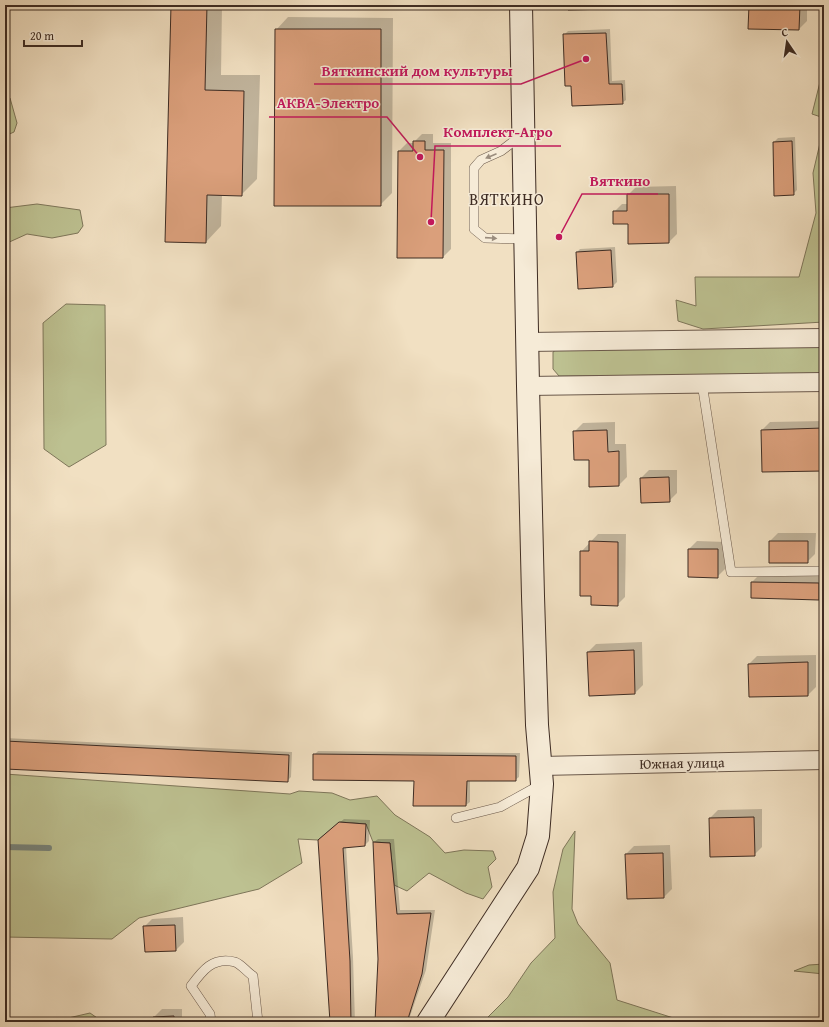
<svg xmlns="http://www.w3.org/2000/svg" width="829" height="1027" viewBox="0 0 829 1027" font-family="'Gentium Book Plus',serif">
  <style>
    .green { fill: #bdc191; stroke: #7e765a }
    .shadow { fill: #0003 }
    .lines { fill: none; stroke-linecap: round; stroke-linejoin: round }
    .stream { stroke: #76837b; stroke-width: 6 }
    .building { fill: #da9f7b; stroke: #3e2c23 }
    .lane-casing { stroke: #6b594b; stroke-width: 10 }
    .street-casing { stroke: #6b594b; stroke-width: 20 }
    .secondary-casing { stroke: #3e2c23; stroke-width: 24 }
    .lane { stroke: #f6ebd7; stroke-width: 9 }
    .street { stroke: #f6ebd7; stroke-width: 18 }
    .secondary { stroke: #f6ebd7; stroke-width: 22 }
    .oneway { fill: #9a8c7d }
    .labels { text-anchor: middle; dominant-baseline: central; stroke-width: 3; stroke-linejoin: round; paint-order: stroke }
    .street-label { font-size: 14px; fill: #3e2c23; stroke: #f6ebd7 }
    .quarter-label { font-size: 16px; letter-spacing: 1px; fill: #3e2c23; stroke: #f6ebd7 }
    .leader { fill: none; stroke: #c2185b; stroke-width: 1.5 }
    .callout-dot { fill: #c2185b; stroke: #f6ebd7; stroke-width: 1.5 }
    .callout-label { font-size: 15px; text-anchor: middle; font-weight: bold; fill: #c2185b; stroke: #f6ebd7; stroke-width: 3; stroke-linejoin: round; paint-order: stroke }
  </style>
  <rect width="100%" height="100%" fill="#f1e0c2"/>
  <filter id="stains"><feTurbulence type="fractalNoise" baseFrequency=".005" numOctaves="4"/><feColorMatrix values="0 0 0 0 .2 0 0 0 0 .09 0 0 0 0 .02 0 0 0 .5 -.17"/></filter>
  <radialGradient id="worn" r=".72"><stop offset=".6" stop-color="#630" stop-opacity="0"/><stop offset="1" stop-color="#630" stop-opacity=".3"/></radialGradient>
  <path class="green" d="M 824,72 L 824,85 L 823,85 L 824,118 L 812,114 L 822,74 Z
    M 5,97 L 10,98 L 17,123 L 14,132 L 5,136 Z
    M 820,143 L 824,144 L 824,322 L 703,329 L 678,321 L 676,300 L 696,306 L 695,277 L 799,277 L 816,213 L 813,173 Z
    M 37,204 L 80,210 L 83,226 L 78,233 L 52,238 L 27,234 L 5,244 L 5,208 Z
    M 66,304 L 105,305 L 106,445 L 69,467 L 44,449 L 43,323 Z
    M 824,343 L 824,374 L 559,376 L 553,369 L 553,352 L 560,347 Z
    M 5,774 L 290,794 L 299,791 L 332,793 L 350,800 L 377,796 L 395,815 L 430,837 L 445,853 L 464,850 L 493,851 L 496,859 L 488,867 L 492,887 L 483,899 L 466,893 L 429,873 L 407,891 L 394,885 L 390,843 L 373,842 L 366,824 L 340,822 L 318,840 L 298,839 L 302,863 L 259,889 L 139,918 L 112,939 L 5,937 Z
    M 575,831 L 572,909 L 578,924 L 610,963 L 617,1000 L 686,1022 L 483,1022 L 508,997 L 531,963 L 555,938 L 553,892 L 563,849 Z
    M 824,964 L 824,974 L 794,971 L 809,965 Z
    M 90,1013 L 103,1022 L 51,1022 Z"/>
  <path class="shadow" d="M 172,5 L 222,5 L 221,75 L 260,75 L 257,179 L 241,195 L 222,194 L 221,226 L 206,242 Z
    M 750,5 L 807,5 L 807,21 L 799,29 Z
    M 288,17 L 393,18 L 392,193 L 380,205 L 276,30 Z
    M 610,29 L 612,81 L 625,80 L 626,100 L 622,103 L 572,85 L 564,35 L 568,31 Z
    M 422,134 L 433,134 L 433,143 L 451,143 L 451,249 L 443,257 L 399,151 L 407,143 L 414,143 L 414,142 Z
    M 795,137 L 797,190 L 793,194 L 775,195 L 774,142 L 778,138 Z
    M 676,186 L 677,234 L 669,242 L 614,212 L 622,204 L 628,204 L 628,195 L 636,187 Z
    M 615,247 L 617,282 L 613,286 L 577,252 L 580,249 Z
    M 824,421 L 823,470 L 763,471 L 762,430 L 770,422 Z
    M 615,422 L 615,444 L 626,444 L 627,477 L 619,485 L 590,459 L 575,431 L 583,423 Z
    M 649,470 L 677,470 L 677,493 L 669,501 L 641,478 Z
    M 778,533 L 816,533 L 815,554 L 807,562 L 770,541 Z
    M 598,534 L 626,534 L 625,597 L 617,605 L 592,595 L 581,552 Z
    M 697,541 L 726,542 L 725,569 L 717,577 L 689,549 Z
    M 760,574 L 824,576 L 824,593 L 818,599 L 752,582 Z
    M 642,642 L 643,685 L 635,693 L 590,695 L 588,652 L 596,644 Z
    M 816,655 L 816,687 L 808,695 L 750,696 L 749,664 L 757,656 Z
    M 5,738 L 292,752 L 291,777 L 287,781 L 5,768 Z
    M 318,751 L 520,753 L 519,777 L 515,780 L 470,780 L 470,802 L 466,805 L 415,780 L 314,755 Z
    M 762,809 L 762,847 L 754,855 L 710,818 L 718,810 Z
    M 344,819 L 370,820 L 369,841 L 365,845 L 346,846 L 353,957 L 355,1022 L 331,1022 L 323,836 Z
    M 378,839 L 394,839 L 400,910 L 435,910 L 426,970 L 408,1022 L 376,1022 L 379,959 L 374,842 Z
    M 670,845 L 672,889 L 664,897 L 626,854 L 634,846 Z
    M 183,917 L 184,942 L 176,950 L 144,927 L 152,919 Z
    M 162,1009 L 182,1009 L 182,1022 L 154,1022 L 154,1017 Z"/>
  <g class="lines">
    <path class="stream" d="M 5,847 L 49,848"/>
  </g>
  <path class="building" d="M 171,5 L 207,5 L 205,90 L 244,91 L 242,196 L 207,195 L 206,243 L 165,242 Z
    M 568,5 L 611,5 L 611,9 L 568,10 Z
    M 749,5 L 800,5 L 799,30 L 748,29 Z
    M 275,29 L 381,29 L 381,206 L 274,206 Z
    M 606,33 L 609,84 L 622,84 L 623,104 L 572,106 L 571,86 L 565,86 L 563,34 Z
    M 413,141 L 425,141 L 425,150 L 444,150 L 443,258 L 397,258 L 398,151 L 413,151 Z
    M 792,141 L 794,195 L 774,196 L 773,142 Z
    M 627,194 L 669,194 L 669,243 L 628,244 L 628,224 L 613,224 L 613,211 L 627,211 Z
    M 611,250 L 613,287 L 578,289 L 576,252 Z
    M 823,428 L 824,471 L 762,472 L 761,430 Z
    M 607,430 L 608,452 L 619,451 L 619,486 L 589,487 L 589,460 L 574,460 L 573,431 Z
    M 669,477 L 670,502 L 641,503 L 640,478 Z
    M 589,541 L 618,542 L 618,606 L 591,605 L 591,596 L 580,596 L 580,551 L 589,551 Z
    M 769,541 L 808,541 L 808,563 L 769,563 Z
    M 688,549 L 718,549 L 718,578 L 688,577 Z
    M 751,582 L 819,583 L 819,600 L 751,598 Z
    M 634,650 L 635,694 L 589,696 L 587,652 Z
    M 808,662 L 808,696 L 749,697 L 748,664 Z
    M 5,741 L 289,755 L 288,782 L 5,769 Z
    M 313,754 L 516,756 L 516,781 L 467,781 L 466,806 L 413,806 L 414,781 L 313,780 Z
    M 754,817 L 755,856 L 710,857 L 709,818 Z
    M 339,822 L 366,824 L 365,846 L 343,848 L 350,961 L 351,1022 L 330,1022 L 318,840 Z
    M 373,842 L 390,843 L 397,914 L 431,913 L 422,974 L 407,1022 L 375,1022 L 378,959 Z
    M 663,853 L 664,898 L 627,899 L 625,854 Z
    M 175,925 L 176,951 L 145,952 L 143,926 Z
    M 174,1016 L 174,1022 L 153,1022 L 153,1017 Z"/>
  <g class="lines">
    <defs>
      <path id="lane" d="M 522,135 L 501,151 L 481,160 L 474,168 L 474,229 L 485,238 L 525,239
        M 702,383 L 731,572 L 824,571
        M 456,818 L 500,807 L 540,785
        M 211,1022 L 210,1014 L 191,986 C 202,971 213,956 235,962 C 241,964 247,972 253,976 L 258,1022"/>
      <path id="street" d="M 528,342 L 824,338
        M 528,386 L 824,382
        M 541,766 L 824,760"/>
      <path id="secondary" d="M 428,1022 L 528,868 L 538,836 L 542,784 L 537,725 L 533,596 L 528,386 L 521,5"/>
    </defs>
    <use href="#lane" class="lane-casing"/>
    <use href="#street" class="street-casing"/>
    <use href="#secondary" class="secondary-casing"/>
    <use href="#lane" class="lane"/>
    <use href="#street" class="street"/>
    <use href="#secondary" class="secondary"/>
  </g>
  <defs><path id="oneway-solid" d="M-6-.8H1V-3.2L6.5 0L1 3.2V.8H-6Z"/></defs>
  <g class="oneway">
    <use href="#oneway-solid" transform="translate(491 156) rotate(157)"/>
    <use href="#oneway-solid" transform="translate(491 238) rotate(4)"/>
  </g>
  <g class="labels">
    <g class="street-label">
      <text transform="translate(682 763) rotate(-1)">Южная улица</text>
    </g>
    <g class="quarter-label">
      <text x="507" y="199">ВЯТКИНО</text>
    </g>
  </g>
  <path class="leader" d="M586 59L521 84H314M420 157L387 117H269M431 222L435 146H561M559 237L582 194H658"/>
  <g class="callout-dot">
    <circle cx="586" cy="59" r="4"/>
    <circle cx="420" cy="157" r="4"/>
    <circle cx="431" cy="222" r="4"/>
    <circle cx="559" cy="237" r="4"/>
  </g>
  <g class="callout-label">
    <text x="417" y="76">Вяткинский дом культуры</text>
    <text x="328" y="108">АКВА-Электро</text>
    <text x="498" y="137">Комплект-Агро</text>
    <text x="620" y="186">Вяткино</text>
  </g>
  <rect width="829" height="1027" fill="none" stroke="#f1e0c2" stroke-width="20"/>
  <rect x="6" y="6" width="817" height="1015" fill="none" stroke="#3e2c23" stroke-width="2"/>
  <rect x="10" y="10" width="809" height="1007" fill="none" stroke="#3e2c23"/>
  <g transform="translate(787 42) rotate(347)" stroke="#f6ebd7" stroke-width="3" paint-order="stroke">
  <path d="M0-3L7 15L0 10L-7 15Z" fill="#3e2c23"/>
  <text y="-6" font-size="11" font-weight="bold" text-anchor="middle" fill="#3e2c23">С</text>
  </g>
  <path d="M24 40v6h58v-6" fill="none" stroke="#3e2c23" stroke-width="2"/>
  <text x="30" y="40" font-size="12" fill="#3e2c23" stroke="#f6ebd7" stroke-width="3" paint-order="stroke">20 m</text>
  <rect width="100%" height="100%" filter="url(#stains)"/>
  <rect width="100%" height="100%" fill="url(#worn)"/>
</svg>
